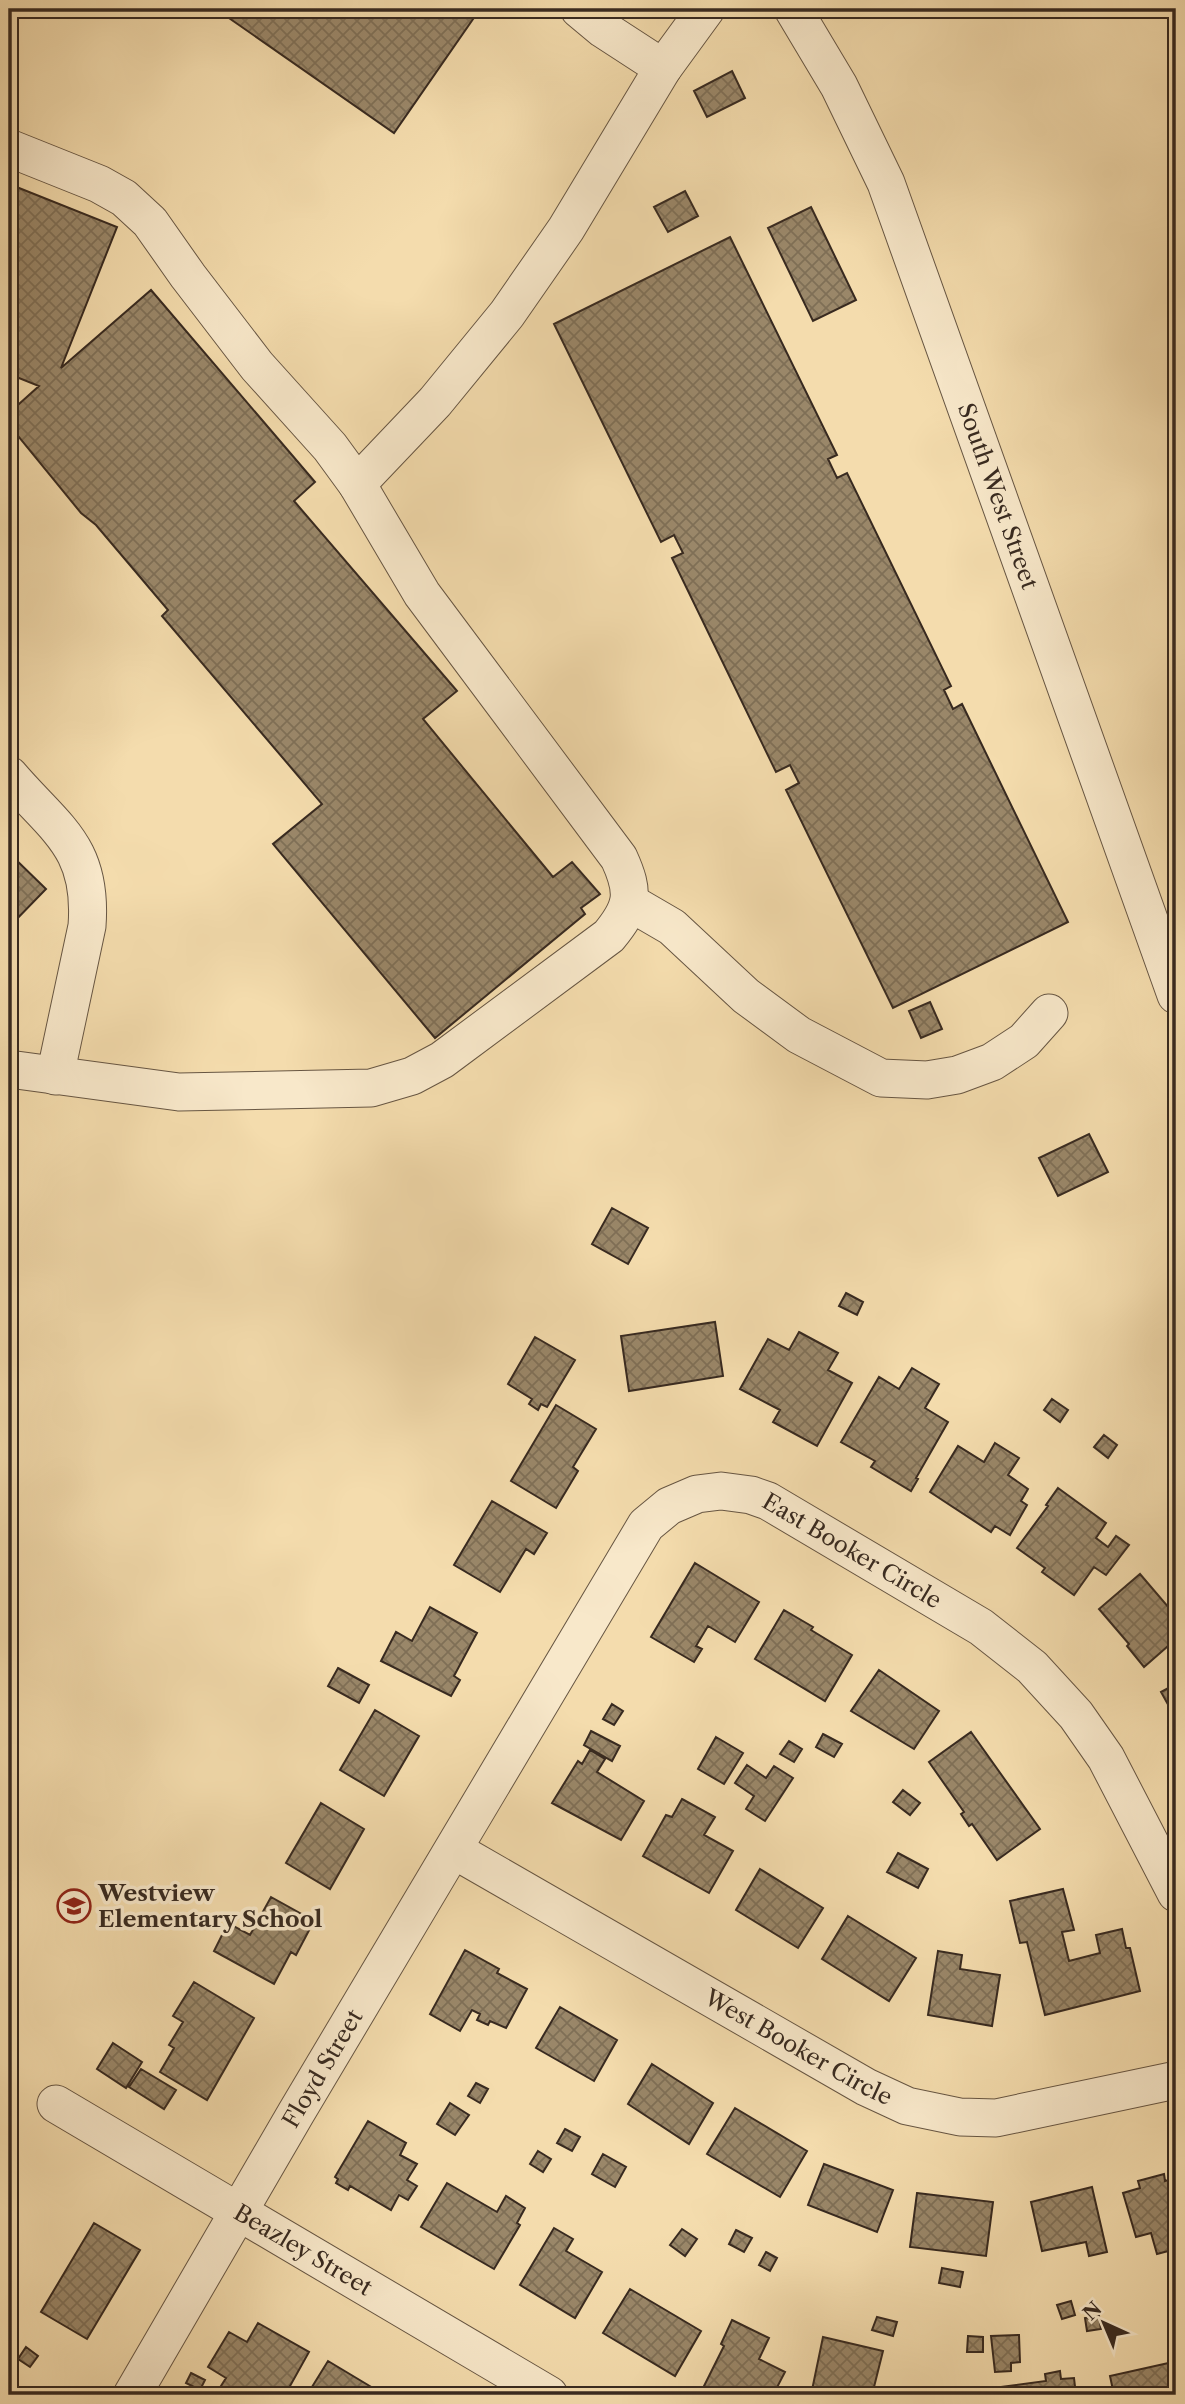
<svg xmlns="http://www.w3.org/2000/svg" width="1185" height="2404" viewBox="0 0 1185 2404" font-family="'Libre Caslon Text',serif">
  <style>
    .building { fill: url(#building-cross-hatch); stroke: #382a20; stroke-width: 2 }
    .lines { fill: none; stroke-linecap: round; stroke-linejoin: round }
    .minor-casing { stroke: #675643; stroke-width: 39 }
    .minor { stroke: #f8e8ca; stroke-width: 37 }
    .labels { text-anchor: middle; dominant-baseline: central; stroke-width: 7; stroke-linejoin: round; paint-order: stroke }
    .street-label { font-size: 23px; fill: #382a20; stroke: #f8e8ca }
    .poi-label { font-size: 23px; font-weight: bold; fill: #382a20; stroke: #f8e8ca; text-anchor: start }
  </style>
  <defs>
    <pattern id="building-cross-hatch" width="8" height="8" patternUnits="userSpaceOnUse" patternTransform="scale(1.75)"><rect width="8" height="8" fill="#9a8769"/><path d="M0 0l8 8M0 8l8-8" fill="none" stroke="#7f6f56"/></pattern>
  </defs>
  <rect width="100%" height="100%" fill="#f4dcad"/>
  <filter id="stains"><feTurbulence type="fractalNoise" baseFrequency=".00286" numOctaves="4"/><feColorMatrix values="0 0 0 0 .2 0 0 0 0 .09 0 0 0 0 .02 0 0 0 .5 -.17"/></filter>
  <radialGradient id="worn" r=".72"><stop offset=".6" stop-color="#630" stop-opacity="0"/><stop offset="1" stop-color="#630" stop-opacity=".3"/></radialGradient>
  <path class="building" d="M 216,9 L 480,9 L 394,133 Z
    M 1117,9 L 1134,9 L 1130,16 Z
    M 732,71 L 745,98 L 707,117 L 694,91 Z
    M 9,184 L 117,227 L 61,368 L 151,290 L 315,482 L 294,501 L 457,691 L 423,719 L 553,877 L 572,862 L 600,894 L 581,908 L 585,914 L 435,1038 L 273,844 L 322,804 L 162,616 L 168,610 L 96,525 L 81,513 L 9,425 L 9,413 L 39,386 L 9,374 Z
    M 685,191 L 698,216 L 668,232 L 654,207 Z
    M 811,207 L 856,300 L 813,321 L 768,228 Z
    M 730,237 L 837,455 L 828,459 L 837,478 L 847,473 L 951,686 L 944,690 L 953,709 L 962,704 L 1068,922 L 893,1008 L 786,790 L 799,783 L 790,765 L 776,772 L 672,558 L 683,553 L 674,535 L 661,542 L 554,324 Z
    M 9,853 L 46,889 L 9,927 Z
    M 930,1002 L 942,1029 L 921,1038 L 909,1011 Z
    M 1089,1134 L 1108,1172 L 1058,1196 L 1039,1158 Z
    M 612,1208 L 648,1228 L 628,1264 L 592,1244 Z
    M 846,1293 L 863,1302 L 857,1315 L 839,1306 Z
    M 715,1322 L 723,1376 L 629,1391 L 621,1336 Z
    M 799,1332 L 838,1353 L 828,1370 L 852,1383 L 817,1446 L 773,1422 L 780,1410 L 740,1389 L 768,1339 L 789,1350 Z
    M 535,1337 L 575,1360 L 547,1407 L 541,1404 L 538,1410 L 529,1404 L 532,1399 L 508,1384 Z
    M 912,1368 L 939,1384 L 925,1408 L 948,1422 L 916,1478 L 918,1479 L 911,1491 L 871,1467 L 875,1461 L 841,1442 L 879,1377 L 899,1389 Z
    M 1052,1399 L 1068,1410 L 1060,1422 L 1044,1410 Z
    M 556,1405 L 596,1429 L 573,1467 L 578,1471 L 556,1508 L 511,1481 Z
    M 1104,1435 L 1117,1445 L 1108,1458 L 1094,1447 Z
    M 995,1443 L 1019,1458 L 1008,1475 L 1028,1489 L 1021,1501 L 1027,1505 L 1010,1535 L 995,1526 L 991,1532 L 930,1492 L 958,1446 L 984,1462 Z
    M 1058,1488 L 1106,1523 L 1096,1538 L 1108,1547 L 1116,1536 L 1129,1545 L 1106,1575 L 1094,1567 L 1074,1595 L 1042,1572 L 1045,1568 L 1017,1548 L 1048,1506 L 1046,1505 Z
    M 492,1501 L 547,1533 L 534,1554 L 526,1549 L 500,1592 L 454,1565 Z
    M 695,1563 L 759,1602 L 735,1642 L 708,1626 L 696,1646 L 702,1649 L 694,1662 L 651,1637 Z
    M 1140,1574 L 1176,1616 L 1176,1639 L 1144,1667 L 1127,1646 L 1129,1644 L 1099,1609 Z
    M 430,1607 L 477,1633 L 454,1676 L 460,1680 L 451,1696 L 381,1661 L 396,1632 L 412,1641 Z
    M 784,1610 L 813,1627 L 811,1630 L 852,1655 L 825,1701 L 755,1659 Z
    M 338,1668 L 369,1685 L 359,1703 L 328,1686 Z
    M 879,1670 L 939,1711 L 914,1749 L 851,1711 Z
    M 1176,1684 L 1176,1719 L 1161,1692 Z
    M 612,1704 L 623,1711 L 614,1725 L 603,1719 Z
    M 375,1710 L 419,1736 L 384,1796 L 340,1770 Z
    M 591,1731 L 620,1746 L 612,1761 L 584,1745 Z
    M 971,1732 L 1040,1829 L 997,1860 L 972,1824 L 969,1826 L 961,1814 L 964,1812 L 929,1762 Z
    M 823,1734 L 842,1744 L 834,1757 L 816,1747 Z
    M 716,1737 L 743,1753 L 724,1784 L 698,1769 Z
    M 789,1741 L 802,1749 L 794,1762 L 780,1754 Z
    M 590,1750 L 605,1759 L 597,1772 L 644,1801 L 621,1840 L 552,1803 L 578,1761 L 582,1764 Z
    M 747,1765 L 766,1778 L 774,1766 L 793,1778 L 765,1821 L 746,1809 L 754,1796 L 735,1783 Z
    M 903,1790 L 920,1803 L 910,1815 L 893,1802 Z
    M 682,1799 L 715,1817 L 704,1835 L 733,1851 L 709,1893 L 643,1856 L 666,1815 L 672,1817 Z
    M 321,1803 L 364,1829 L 330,1889 L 286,1863 Z
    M 898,1853 L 928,1869 L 918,1888 L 887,1872 Z
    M 760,1869 L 823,1908 L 798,1948 L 736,1910 Z
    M 1063,1889 L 1074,1930 L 1062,1932 L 1069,1961 L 1100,1953 L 1096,1935 L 1122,1929 L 1126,1948 L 1130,1948 L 1140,1991 L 1045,2015 L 1027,1942 L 1020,1943 L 1010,1901 Z
    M 271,1897 L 314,1921 L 296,1955 L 291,1952 L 274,1984 L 214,1951 L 228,1923 L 250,1935 Z
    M 848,1916 L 916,1958 L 889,2001 L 822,1959 Z
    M 465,1950 L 499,1969 L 497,1973 L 527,1989 L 506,2028 L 490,2021 L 488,2025 L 477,2020 L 480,2014 L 472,2010 L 460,2031 L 430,2014 Z
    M 938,1951 L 962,1955 L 960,1969 L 1000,1975 L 992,2026 L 928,2015 Z
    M 194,1982 L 254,2018 L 207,2100 L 160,2072 L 174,2048 L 169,2045 L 183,2022 L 173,2016 Z
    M 560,2007 L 617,2040 L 594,2081 L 536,2048 Z
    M 113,2043 L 142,2062 L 126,2088 L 97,2069 Z
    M 652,2064 L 713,2103 L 689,2144 L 628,2104 Z
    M 141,2069 L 176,2090 L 164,2109 L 129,2087 Z
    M 476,2083 L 488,2089 L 480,2103 L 468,2096 Z
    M 450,2103 L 469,2115 L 455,2135 L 437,2124 Z
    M 735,2108 L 807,2151 L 780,2197 L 707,2154 Z
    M 368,2121 L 406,2143 L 400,2155 L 417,2164 L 407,2180 L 417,2186 L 408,2200 L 399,2195 L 391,2210 L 350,2186 L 348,2190 L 336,2183 L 338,2179 L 335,2177 Z
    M 565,2129 L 580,2137 L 572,2151 L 557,2143 Z
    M 538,2151 L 551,2159 L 543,2172 L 530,2164 Z
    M 603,2154 L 626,2167 L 615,2187 L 592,2174 Z
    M 824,2164 L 893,2190 L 877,2232 L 808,2205 Z
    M 1164,2174 L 1165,2181 L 1176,2178 L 1176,2249 L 1157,2254 L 1151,2233 L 1136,2237 L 1123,2193 L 1140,2188 L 1138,2181 Z
    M 447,2183 L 497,2212 L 506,2196 L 525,2208 L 517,2223 L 520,2225 L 494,2269 L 421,2227 Z
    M 1092,2187 L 1107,2252 L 1089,2256 L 1086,2242 L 1042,2251 L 1031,2202 Z
    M 917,2193 L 993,2202 L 986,2256 L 910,2247 Z
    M 94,2223 L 140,2250 L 87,2339 L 41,2312 Z
    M 554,2228 L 573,2239 L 566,2251 L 602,2272 L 575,2318 L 520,2285 Z
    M 682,2229 L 697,2239 L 685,2256 L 670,2245 Z
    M 736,2230 L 752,2238 L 744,2252 L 729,2244 Z
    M 766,2252 L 777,2258 L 770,2271 L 759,2265 Z
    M 942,2268 L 963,2272 L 960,2287 L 939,2283 Z
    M 630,2289 L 701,2331 L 675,2376 L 603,2333 Z
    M 1071,2301 L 1075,2315 L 1062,2319 L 1057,2305 Z
    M 1099,2316 L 1101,2329 L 1087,2331 L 1085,2318 Z
    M 877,2317 L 897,2322 L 893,2336 L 872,2330 Z
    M 732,2320 L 769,2338 L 759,2359 L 785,2372 L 773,2395 L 713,2395 L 702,2390 L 724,2346 L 721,2344 Z
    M 258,2323 L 309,2352 L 285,2395 L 256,2395 L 247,2390 L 244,2395 L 236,2395 L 221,2386 L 226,2378 L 208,2367 L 229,2332 L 247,2342 Z
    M 1019,2335 L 1020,2362 L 1011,2363 L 1011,2371 L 995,2372 L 991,2336 Z
    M 968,2336 L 983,2337 L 983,2352 L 967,2352 Z
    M 823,2337 L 883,2351 L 872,2395 L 811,2395 Z
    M 26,2347 L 38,2356 L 30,2367 L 18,2359 Z
    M 328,2361 L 383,2394 L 383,2395 L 307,2395 Z
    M 1173,2362 L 1176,2395 L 1114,2395 L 1110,2376 Z
    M 1060,2371 L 1061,2379 L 1074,2378 L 1076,2395 L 1001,2395 L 1000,2387 L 1046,2381 L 1045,2374 Z
    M 191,2373 L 205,2380 L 200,2390 L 186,2383 Z
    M 9,2388 L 22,2395 L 9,2395 Z
    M 910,2388 L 933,2390 L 932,2395 L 910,2395 Z"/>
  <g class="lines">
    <defs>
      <g id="minor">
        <path d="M 579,9 L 603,29 L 663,68"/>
        <path id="s1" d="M 793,9 L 839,86 L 886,183 L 1176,995"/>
        <path d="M 9,148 L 99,184 L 124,198 L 150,222 L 188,276 L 257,366 L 330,447 L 357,484 L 422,594 L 619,858 C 635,893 633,907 609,936 L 442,1060 L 412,1076 L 371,1088 L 179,1092 L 9,1069"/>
        <path d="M 357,484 L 435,402 L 507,314 L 566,229 L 663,68 L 706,9"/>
        <path d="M 9,775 C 55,829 93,846 87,926 L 55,1076"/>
        <path d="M 629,902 L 672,927 L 746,996 L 799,1035 L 881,1078 L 927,1080 L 957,1075 L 992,1062 L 1024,1041 L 1049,1013"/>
        <path id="s2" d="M 454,1850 L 866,2087 L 907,2106 L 960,2117 L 996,2118 L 1176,2080"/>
        <path id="s3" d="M 56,2104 L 549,2395"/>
        <path id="s4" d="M 132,2395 L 296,2113 L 646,1525 L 669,1506 L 697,1494 L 721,1491 L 751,1495 L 768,1501 L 981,1627 L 1032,1667 L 1076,1715 L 1106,1758 L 1176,1893"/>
      </g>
    </defs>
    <use href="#minor" class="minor-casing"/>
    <use href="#minor" class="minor"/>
  </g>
  <defs>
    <symbol id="school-ring" viewBox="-11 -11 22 22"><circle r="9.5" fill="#f8e8ca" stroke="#8f2418" stroke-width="1.5"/><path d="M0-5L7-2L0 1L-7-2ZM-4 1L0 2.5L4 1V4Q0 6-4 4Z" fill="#8f2418"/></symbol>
  </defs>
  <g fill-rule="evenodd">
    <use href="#school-ring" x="55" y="1887" width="38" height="38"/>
  </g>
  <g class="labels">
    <g class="street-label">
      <text stroke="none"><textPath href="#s1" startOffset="530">South West Street</textPath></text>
      <text stroke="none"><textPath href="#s4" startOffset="1241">East Booker Circle</textPath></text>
      <text stroke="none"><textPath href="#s2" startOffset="397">West Booker Circle</textPath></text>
      <text stroke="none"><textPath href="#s4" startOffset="378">Floyd Street</textPath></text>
      <text stroke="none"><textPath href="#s3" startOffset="287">Beazley Street</textPath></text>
    </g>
    <g class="poi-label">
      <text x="98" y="1893">Westview<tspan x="98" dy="26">Elementary School</tspan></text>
    </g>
  </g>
  <rect width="1185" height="2404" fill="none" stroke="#f4dcad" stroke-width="35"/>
  <rect x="10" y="10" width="1164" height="2383" fill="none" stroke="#382a20" stroke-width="3.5"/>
  <rect x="18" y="18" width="1150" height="2369" fill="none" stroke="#382a20" stroke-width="2"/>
  <g transform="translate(1104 2323) rotate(316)" stroke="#f8e8ca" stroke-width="5" paint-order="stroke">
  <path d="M0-5L12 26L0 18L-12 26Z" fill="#382a20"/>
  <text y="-10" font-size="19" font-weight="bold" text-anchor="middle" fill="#382a20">N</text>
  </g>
  <rect width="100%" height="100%" filter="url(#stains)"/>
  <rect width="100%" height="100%" fill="url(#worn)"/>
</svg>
